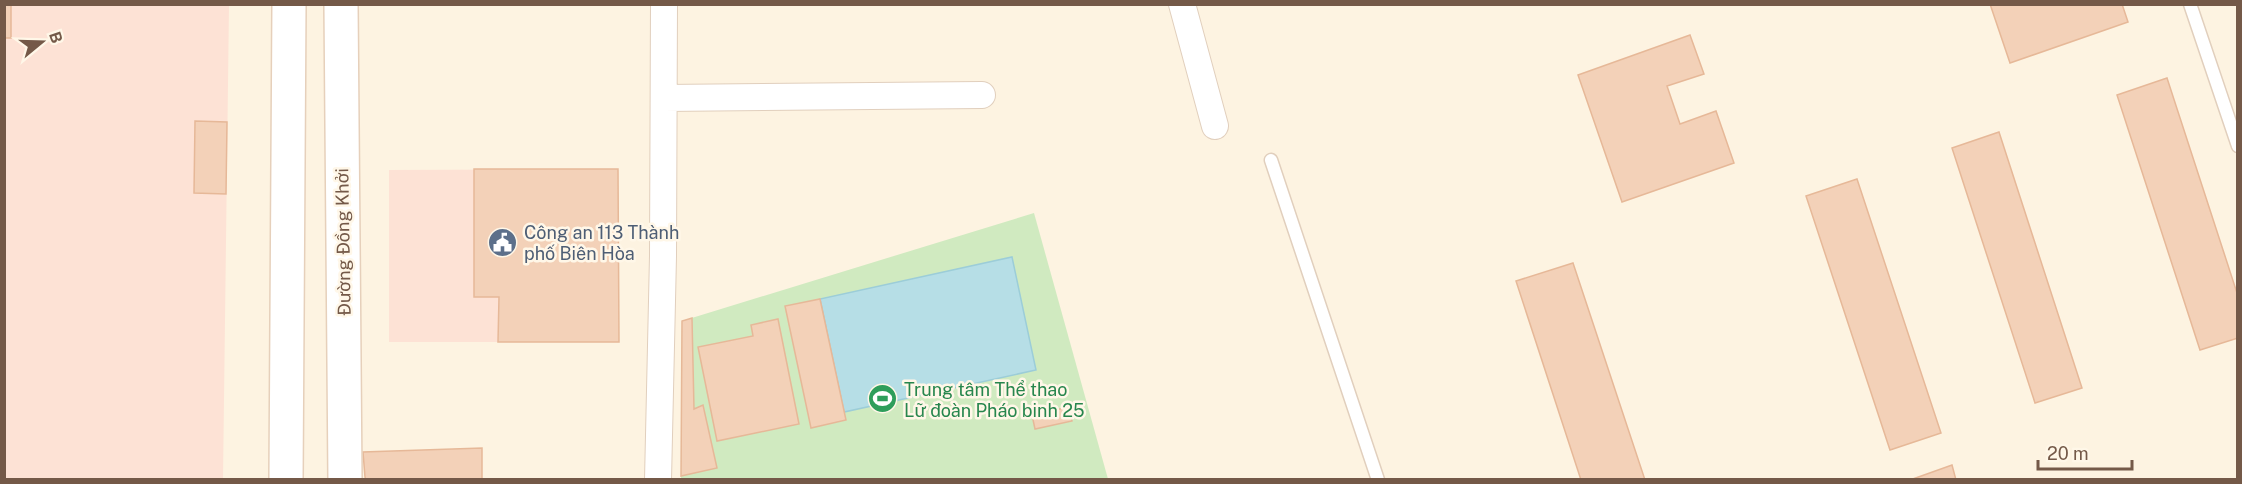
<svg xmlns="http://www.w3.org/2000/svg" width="2242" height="484" viewBox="0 0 2242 484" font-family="'Public Sans',sans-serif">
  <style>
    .commercial { fill: #fde2d5 }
    .green { fill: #d0eac0 }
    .water { fill: #b6dee6; stroke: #9ccdd8; stroke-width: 1.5 }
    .building { fill: #f3d1b8; stroke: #e6b898; stroke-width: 1.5 }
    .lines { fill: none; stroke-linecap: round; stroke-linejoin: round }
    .lane-casing { stroke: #e1cfbd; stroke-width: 15 }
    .street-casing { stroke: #e1cfbd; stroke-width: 28 }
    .secondary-casing { stroke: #e6d0bb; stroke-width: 36 }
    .lane { stroke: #fff; stroke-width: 12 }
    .street { stroke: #fff; stroke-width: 26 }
    .secondary { stroke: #fff; stroke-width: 33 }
    .labels { text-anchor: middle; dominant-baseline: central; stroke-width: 5; stroke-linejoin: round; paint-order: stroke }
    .service-label { font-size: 18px; fill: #4e5e75; stroke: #fff7e8; text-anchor: start }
    .street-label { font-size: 18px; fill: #745948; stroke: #fff7e8 }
    .leisure-label { font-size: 18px; fill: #27864d; stroke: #fff7e8; text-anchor: start }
  </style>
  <rect width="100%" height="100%" fill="#fdf3e1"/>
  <path class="commercial" d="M 4,5 L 229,5 L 223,479 L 5,479 Z
    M 618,169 L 498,342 L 389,342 L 389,170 Z"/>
  <path class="green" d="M 1034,213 L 1108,479 L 681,480 L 682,321 Z"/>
  <path class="water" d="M 1012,257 L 1036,370 L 844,412 L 820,299 Z"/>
  <path class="building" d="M 4,4 L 11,4 L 11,38 L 4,38 Z
    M 1990,4 L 2122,4 L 2128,22 L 2010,63 Z
    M 1690,35 L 1704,74 L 1667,86 L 1680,124 L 1716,111 L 1734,163 L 1622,202 L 1578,75 Z
    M 2167,78 L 2238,296 L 2238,338 L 2200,350 L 2117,95 Z
    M 195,121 L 227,122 L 226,194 L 194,193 Z
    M 1999,132 L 2082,388 L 2035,403 L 1952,148 Z
    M 474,169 L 618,169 L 619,342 L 498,342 L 499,297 L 474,297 Z
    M 1857,179 L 1941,433 L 1890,450 L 1806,196 Z
    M 1573,263 L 1645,480 L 1581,480 L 1516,281 Z
    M 820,299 L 846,420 L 811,428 L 785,306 Z
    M 692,318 L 694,409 L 703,405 L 717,468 L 681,476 L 682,321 Z
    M 778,319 L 799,424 L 717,441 L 698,347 L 753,336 L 751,325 Z
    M 1069,407 L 1072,421 L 1035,429 L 1032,415 Z
    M 482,448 L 482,480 L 366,480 L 365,477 L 363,452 Z
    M 1952,465 L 1956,480 L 1910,480 Z"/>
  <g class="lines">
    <defs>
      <path id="lane" d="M 2190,4 L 2238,146
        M 1271,160 L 1378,480"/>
      <path id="street" d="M 1182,4 L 1215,126
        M 664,98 L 982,95
        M 658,480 L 663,256 L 664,4"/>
      <path id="secondary" d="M 341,4 L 345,480
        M 286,480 L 289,4"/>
    </defs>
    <use href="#lane" class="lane-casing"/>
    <use href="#street" class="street-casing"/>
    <use href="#secondary" class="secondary-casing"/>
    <use href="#lane" class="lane"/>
    <use href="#street" class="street"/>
    <use href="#secondary" class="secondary"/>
  </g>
  <defs>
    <symbol id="civic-disc" viewBox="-11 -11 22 22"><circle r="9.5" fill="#5c6f8a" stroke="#fff7e8"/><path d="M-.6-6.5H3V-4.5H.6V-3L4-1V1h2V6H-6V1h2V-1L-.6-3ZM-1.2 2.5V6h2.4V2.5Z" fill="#fff"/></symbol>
    <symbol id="stadium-disc" viewBox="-11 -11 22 22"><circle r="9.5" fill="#2e9e5b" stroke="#fff7e8"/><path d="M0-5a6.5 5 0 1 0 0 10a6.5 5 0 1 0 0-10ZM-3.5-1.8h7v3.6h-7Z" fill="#fff"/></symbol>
  </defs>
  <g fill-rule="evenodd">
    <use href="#civic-disc" x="486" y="226" width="33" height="33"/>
    <use href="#stadium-disc" x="866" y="382" width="33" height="33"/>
  </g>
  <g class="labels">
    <g class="service-label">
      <text x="524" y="232">Công an 113 Thành<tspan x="524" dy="21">phố Biên Hòa</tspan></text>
    </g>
    <g class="street-label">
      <text transform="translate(343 242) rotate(-91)">Đường Đồng Khởi</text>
    </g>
    <g class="leisure-label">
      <text x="904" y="389">Trung tâm Thể thao<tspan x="904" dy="21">Lữ đoàn Pháo binh 25</tspan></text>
    </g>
  </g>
  <rect width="2242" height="484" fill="none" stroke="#745948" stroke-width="12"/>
  <g transform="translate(42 42) rotate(71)" stroke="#fff7e8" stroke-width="4.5" paint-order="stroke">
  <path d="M0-4.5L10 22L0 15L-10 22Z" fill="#745948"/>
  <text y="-9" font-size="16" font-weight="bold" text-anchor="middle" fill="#745948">B</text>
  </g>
  <path d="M2038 460v9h94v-9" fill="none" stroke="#745948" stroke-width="3"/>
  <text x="2047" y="460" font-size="18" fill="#745948" stroke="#fff7e8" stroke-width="4.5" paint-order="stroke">20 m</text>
</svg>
